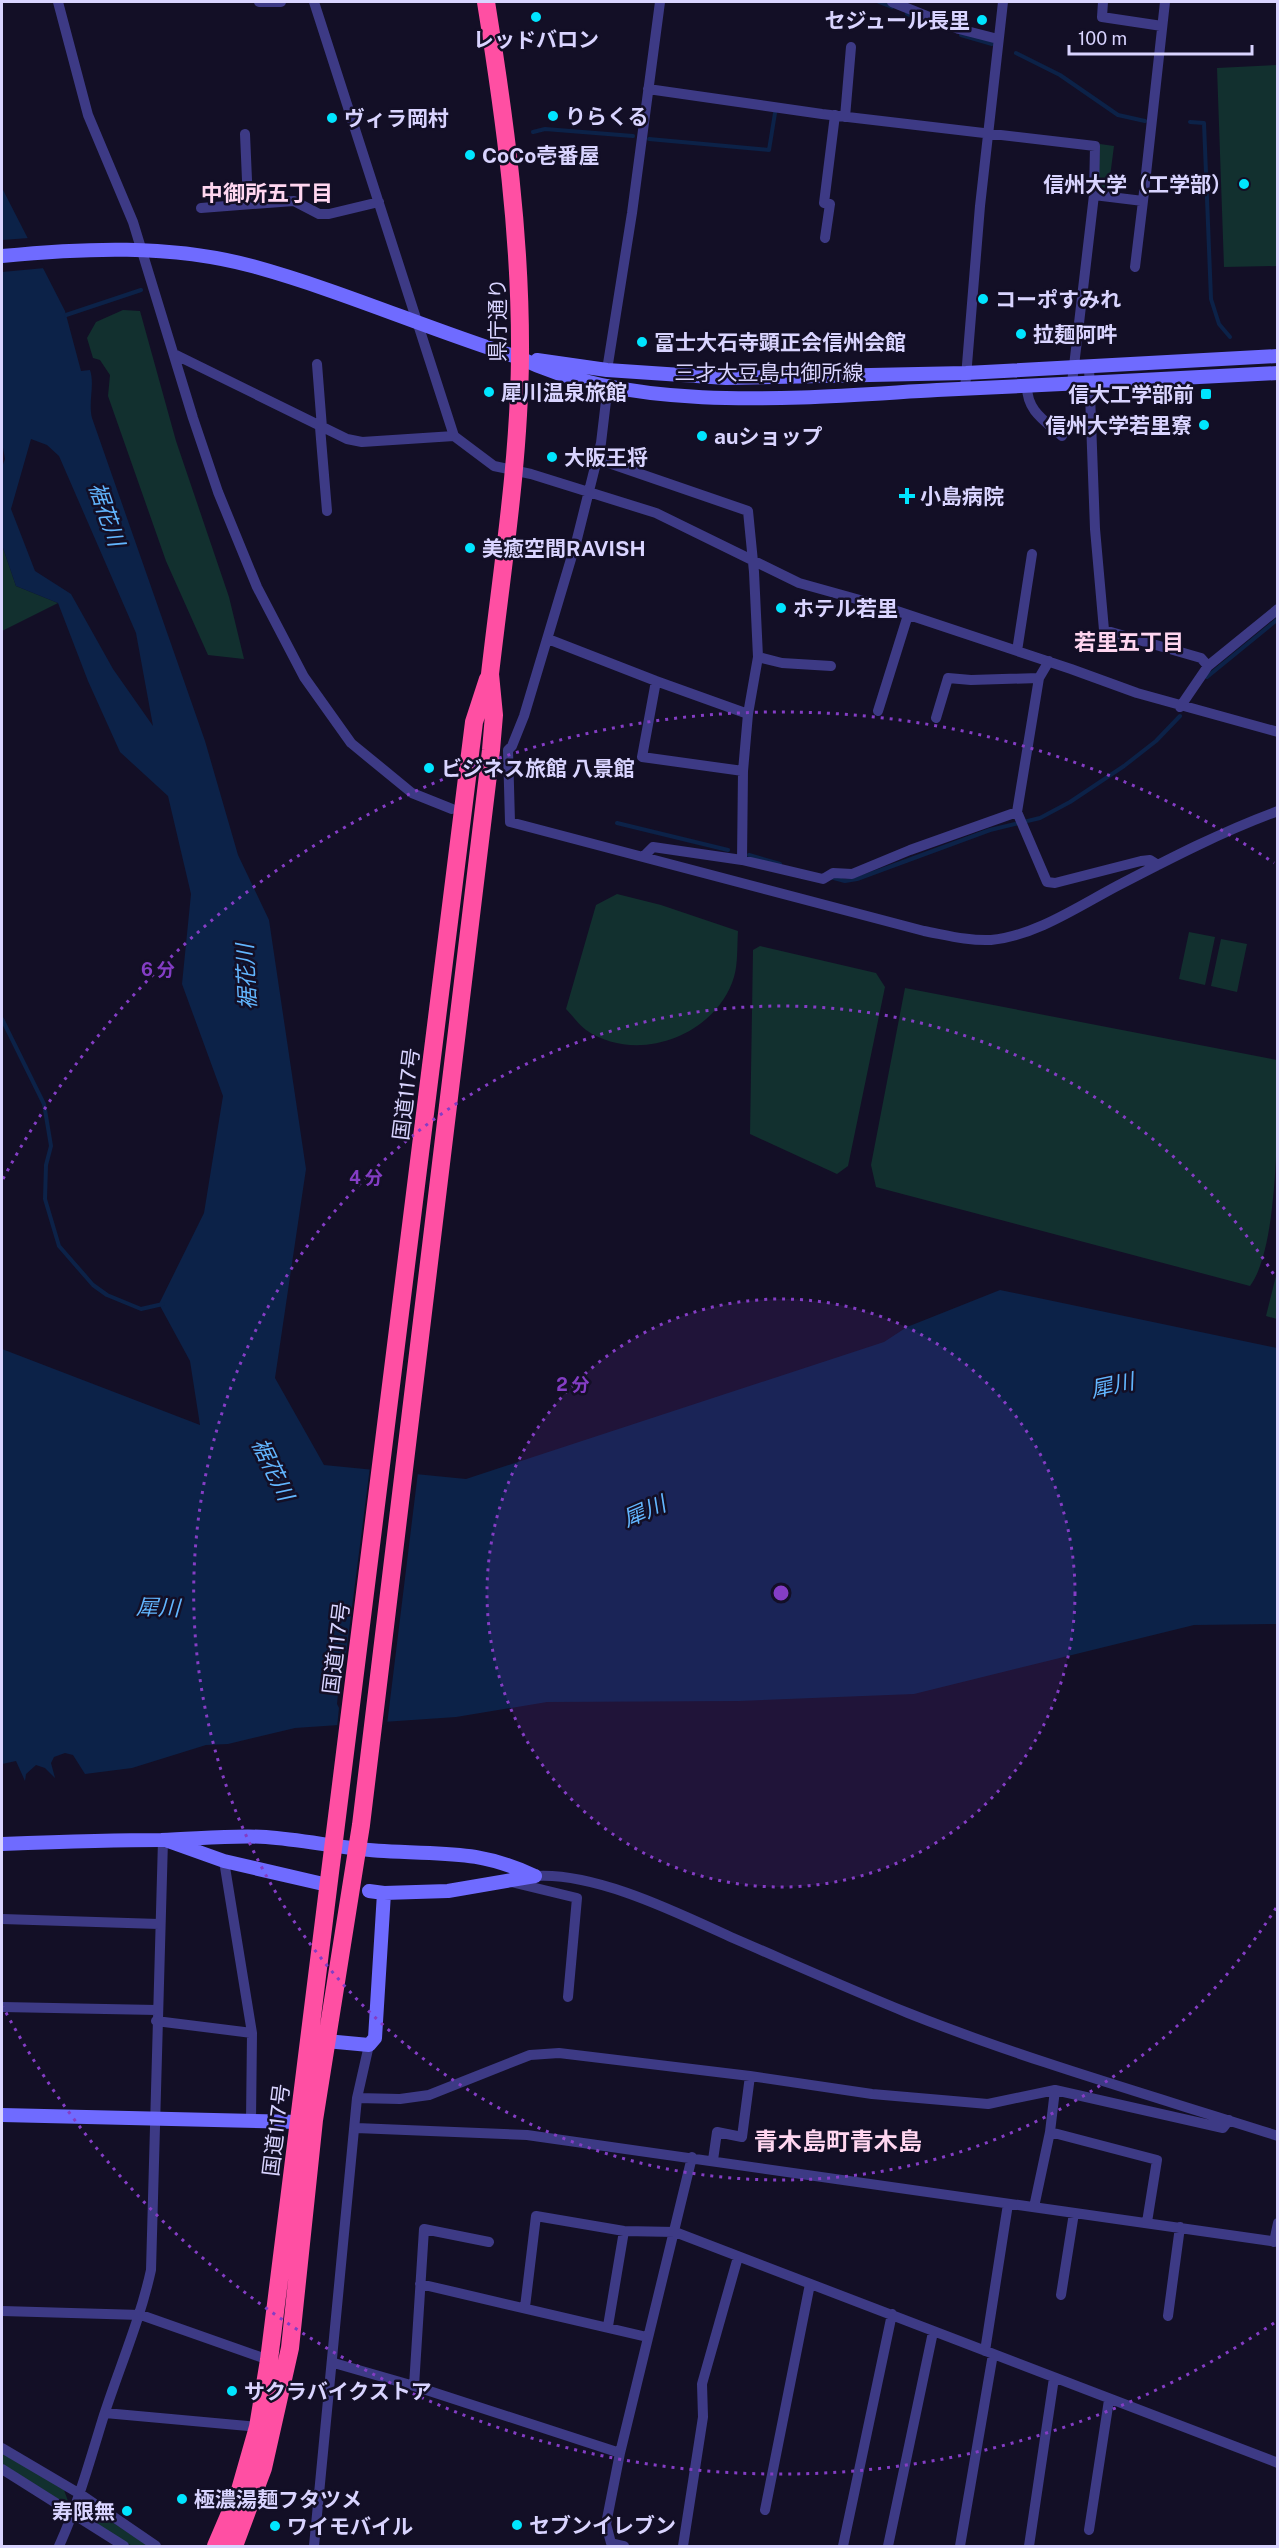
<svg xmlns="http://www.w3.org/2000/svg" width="1279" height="2548" viewBox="0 0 1279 2548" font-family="'Public Sans','Noto Sans JP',sans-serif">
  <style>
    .green { fill: #12302f }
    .water { fill: #0c2248; fill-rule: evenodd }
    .pier { fill: #130f26 }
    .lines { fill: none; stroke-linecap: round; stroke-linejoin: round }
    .stream { stroke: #0c2248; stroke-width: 4 }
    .street { stroke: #3d3a85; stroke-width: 10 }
    .secondary { stroke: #6f6bff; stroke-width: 14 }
    .highway { stroke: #ff4fa3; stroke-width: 18 }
    .ring { fill: none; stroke: #843dc5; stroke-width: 3; stroke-dasharray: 3 6 }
    .poi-dot { fill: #00e5ff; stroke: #130f26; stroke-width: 2 }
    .labels { text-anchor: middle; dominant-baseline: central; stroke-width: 5; stroke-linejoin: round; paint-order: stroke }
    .poi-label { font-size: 21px; font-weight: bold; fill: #d9d4ff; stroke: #130f26; text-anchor: start }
    .street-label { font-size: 21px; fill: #d9d4ff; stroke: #130f26 }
    .neighbourhood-label { font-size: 22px; font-weight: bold; fill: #ffd6f0; stroke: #130f26 }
    .water-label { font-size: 22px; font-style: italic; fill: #62b6ff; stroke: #130f26 }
    .quarter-label { font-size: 24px; font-weight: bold; fill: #ffd6f0; stroke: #130f26 }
    .centre { fill: #843dc5; stroke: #130f26; stroke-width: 3 }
    .ring-label { font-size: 18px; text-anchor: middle; font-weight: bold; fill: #843dc5; stroke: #130f26; stroke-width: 5; stroke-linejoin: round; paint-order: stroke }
  </style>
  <rect width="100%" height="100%" fill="#130f26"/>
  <path class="green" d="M 1277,65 L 1277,266 L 1224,267 L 1217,68 Z
    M 1100,144 L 1114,146 L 1108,192 L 1099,192 L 1097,187 Z
    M 123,310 L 140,311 L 176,441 L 229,597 L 244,659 L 208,655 L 166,561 L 108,396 L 110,375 L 100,360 L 93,358 L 87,338 L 96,322 Z
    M 2,545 L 16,586 L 58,603 L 2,631 Z
    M 617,894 L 661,905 L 738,931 C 737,946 738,964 734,977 C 716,1036 637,1065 586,1030 C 579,1025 573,1016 566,1009 L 596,905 Z
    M 1189,932 L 1215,937 L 1205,985 L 1179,979 Z
    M 1221,939 L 1247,944 L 1237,992 L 1211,986 Z
    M 760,946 L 876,973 L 885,987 L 848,1166 L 837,1174 L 750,1134 L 753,950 Z
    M 905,988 L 1277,1060 C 1278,1114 1279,1248 1250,1286 L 876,1187 L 871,1165 Z
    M 1277,1272 L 1277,1319 L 1266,1316 Z
    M 2,2452 L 64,2490 L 68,2501 L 63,2502 L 2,2464 Z
    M 87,2506 L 149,2546 L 132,2546 L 85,2518 L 81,2511 L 82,2507 Z"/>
  <path class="water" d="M 2,188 L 65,311 L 81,371 L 90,370 C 95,385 88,402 92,418 L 205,741 L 238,855 L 269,920 L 306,1169 L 275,1378 L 324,1465 L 466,1479 L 884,1342 L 907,1327 L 1000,1290 L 1277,1348 L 1277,1624 L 1194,1625 L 914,1694 L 739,1701 L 547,1702 L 456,1717 L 295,1728 L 228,1744 L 206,1745 L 132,1768 L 85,1774 L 73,1755 L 65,1753 L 54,1757 L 51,1763 L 55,1778 L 45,1768 L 36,1765 L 26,1774 L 25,1781 L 16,1761 L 2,1764 L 2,1349 L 200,1425 L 190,1361 L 159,1304 L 204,1213 L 223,1096 L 182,984 L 191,894 L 168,796 L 120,752 L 88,681 L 58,603 L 16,586 L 2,545 L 2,467 L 5,459 L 2,442 ZM 31,439 L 47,445 L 59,456 L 136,633 L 153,726 L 113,669 L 71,594 L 35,571 L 11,509 Z"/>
  <path class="pier" d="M 29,238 L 45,268 L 2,272 L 2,240 Z
    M 370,1467 L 418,1472 L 387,1725 L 337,1728 L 339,1708 L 337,1704 L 338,1694 L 341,1693 Z"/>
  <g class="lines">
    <path class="stream" d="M 879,2 L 892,7
      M 907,14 L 922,20
      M 961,35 L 992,44
      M 1016,53 L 1060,75 L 1118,115 L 1145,121
      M 1190,122 L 1204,123 L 1211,299 L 1219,324 L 1230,337
      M 533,132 L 545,129 L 633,136
      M 649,139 L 769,150 L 775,113
      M 66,315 L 141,290
      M 1207,677 L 1278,619
      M 617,823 L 728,850
      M 749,855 L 780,864
      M 830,877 L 845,881 L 857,879 L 990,830 L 1040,818 L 1070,802 L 1124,766 L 1156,741 L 1180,716
      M 2,1019 L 44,1104 L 51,1146 L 46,1165 L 45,1199 L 59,1246 L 93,1285 L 107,1295 L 141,1309 L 163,1304"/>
    <path class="street" d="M 58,2 L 88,115 L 133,222 L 193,418 L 218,492 L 257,587 L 304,677 L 351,743 L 412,793 L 452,809
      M 259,2 L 281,2
      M 314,2 L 454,436 L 494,466 L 531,474 L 656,513 L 799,583 L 885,607 L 1071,669 L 1137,693 L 1278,732
      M 892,2 L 959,29 L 998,39
      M 1103,2 L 1102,17 L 1162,26
      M 648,89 L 822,114 L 1095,146 L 1094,195 L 1072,383
      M 845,117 L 851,47
      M 245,134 L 248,203
      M 1094,195 L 1143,201 L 1165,2
      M 201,208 L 294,201 L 319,214 L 329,214 L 379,202
      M 825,238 L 830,204 L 824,203 L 835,115
      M 1135,267 L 1143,201
      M 176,355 L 347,439 L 362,442 L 454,436
      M 317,364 L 322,428
      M 1089,367 L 1095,529 L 1104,630 L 1201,658 L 1208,666 L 1180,707
      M 607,370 L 632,213 L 660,2
      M 608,384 L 601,443 L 577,539 L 524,716 L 512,746 L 508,750 L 510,822 L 924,931 C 946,935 968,941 991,940 C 1035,936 1079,906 1117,886 C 1169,859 1223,831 1278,811
      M 1027,386 C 1027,411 1044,420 1062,436
      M 965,389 L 980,206 L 1003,2
      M 320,427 L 327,511
      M 597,459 L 748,511 L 754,572 L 758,657 L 748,714 L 743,771 L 742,860
      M 548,639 L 656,681 L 748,714
      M 1017,651 L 1032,554
      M 758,657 L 782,663 L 831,666
      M 1049,661 L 1039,678 L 1017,812 L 1047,882 L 1055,883 L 1141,861 L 1150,860 L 1158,865
      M 1208,666 L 1278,609
      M 656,681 L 642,757 L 743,771
      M 878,711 L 908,615
      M 936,718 L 948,678 L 971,680 L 1039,678
      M 643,857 L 653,847 L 742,860 L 823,879 L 833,873 L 852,874 L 910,850 L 1017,812
      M 224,1861 L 252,2033 L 251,2120
      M 535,1876 C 596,1872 678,1913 733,1938 C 791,1963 849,1989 908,2013 C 1029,2061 1153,2096 1278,2136
      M 511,1882 L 577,1898 L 568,1997
      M 2,1919 L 159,1924
      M 2,2007 L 157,2010
      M 156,2021 L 252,2033
      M 357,2098 L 400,2099 L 429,2095 L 530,2055 L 559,2053 L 750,2076 L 872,2094 L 988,2104 L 1055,2090 L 1223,2128 L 1229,2120
      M 356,2128 L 527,2135 L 1278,2242
      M 1050,2132 L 1157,2160 L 1147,2222
      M 713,2160 L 717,2132 L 742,2137 L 750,2076
      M 1034,2207 L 1050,2132 L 1055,2090
      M 1274,2242 L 1278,2223
      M 420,2284 L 647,2337
      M 1061,2295 L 1074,2213
      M 525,2307 L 536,2216 L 624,2231 L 675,2232 L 1278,2463
      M 2,2311 L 141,2315 L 269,2360
      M 1168,2316 L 1180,2227
      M 608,2326 L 624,2231
      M 985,2351 L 1008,2204
      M 334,2363 L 414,2386 L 620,2453
      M 414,2386 L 424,2229 L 489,2242
      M 105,2413 L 258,2427
      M 2,2448 L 80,2494 L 156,2546
      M 2,2469 L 124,2546
      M 765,2510 L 810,2284
      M 1089,2530 L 1109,2400
      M 59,2546 C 78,2504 90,2460 104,2415 C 120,2366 140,2320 151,2270 L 163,1840
      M 314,2546 L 357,2098 L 369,2045
      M 624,2546 L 611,2543 L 606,2524 L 620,2453 L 692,2157
      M 683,2546 L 703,2417 L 702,2384 L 738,2257
      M 843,2546 L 892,2314
      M 888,2546 L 933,2332
      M 960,2546 L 993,2354
      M 1029,2546 L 1054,2378"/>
    <path class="secondary" d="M 2,256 C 84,248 170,244 252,266 C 343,291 430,330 520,358 C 637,415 810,397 937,390 C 1051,385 1164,379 1278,373
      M 537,360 L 607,370 L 726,378 L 966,373 L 1278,356
      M 168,1841 L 224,1861 L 319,1883
      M 2,1844 C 55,1842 108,1840 161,1840 C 197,1839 230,1835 266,1837 C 306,1840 345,1849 384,1851 C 446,1855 476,1849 535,1876
      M 384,1893 L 448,1891 L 535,1876
      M 326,2041 L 369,2045 L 375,2038 L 384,1893 L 369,1891
      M 2,2115 L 299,2122"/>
    <path class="highway" d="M 216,2546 L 240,2490 L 258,2427 L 269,2360 L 474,722 L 488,679
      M 234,2546 L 263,2468 L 290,2348 L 314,2120 L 361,1825 L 491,750 L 494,715 L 490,674 C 502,569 519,464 520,358 C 521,237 505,120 486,2"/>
  </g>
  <circle cx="781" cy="1593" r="294" fill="#843dc5" fill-opacity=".12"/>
  <g class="ring">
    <circle cx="781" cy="1593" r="294"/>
    <path d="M1276 1908A587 587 0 1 1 1276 1278"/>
    <path d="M1274 2323A881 881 0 0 1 3 2007M3 1179A881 881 0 0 1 1274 863"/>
  </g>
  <g class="poi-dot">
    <circle cx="536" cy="17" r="6"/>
    <circle cx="982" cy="20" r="6"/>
    <circle cx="553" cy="116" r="6"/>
    <circle cx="332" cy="118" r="6"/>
    <circle cx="470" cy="155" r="6"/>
    <circle cx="1244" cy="184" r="6"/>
    <circle cx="983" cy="299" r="6"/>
    <circle cx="1021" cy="334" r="6"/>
    <circle cx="642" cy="342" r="6"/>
    <circle cx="489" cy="392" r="6"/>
    <rect x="1200" y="388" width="12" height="12" rx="3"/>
    <circle cx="1204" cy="425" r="6"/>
    <circle cx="702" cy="436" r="6"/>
    <circle cx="552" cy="457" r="6"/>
    <path d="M904 487h6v6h6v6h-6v6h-6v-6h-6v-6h6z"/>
    <circle cx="470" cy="548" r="6"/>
    <circle cx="781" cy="608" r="6"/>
    <circle cx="429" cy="768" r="6"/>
    <circle cx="232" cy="2391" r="6"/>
    <circle cx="182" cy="2499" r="6"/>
    <circle cx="127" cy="2511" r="6"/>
    <circle cx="517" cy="2525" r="6"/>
    <circle cx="275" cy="2526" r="6"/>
  </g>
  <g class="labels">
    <g class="poi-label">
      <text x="970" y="20" text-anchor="end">セジュール長里</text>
      <text x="536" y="39" text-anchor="middle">レッドバロン</text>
      <text x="565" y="116">りらくる</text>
      <text x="344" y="118">ヴィラ岡村</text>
      <text x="482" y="155">CoCo壱番屋</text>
      <text x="1232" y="184" text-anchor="end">信州大学（工学部）</text>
      <text x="995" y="299">コーポすみれ</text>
      <text x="1033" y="334">拉麺阿吽</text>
      <text x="654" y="342">冨士大石寺顕正会信州会館</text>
      <text x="501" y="392">犀川温泉旅館</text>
      <text x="1194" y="394" text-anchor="end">信大工学部前</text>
      <text x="1192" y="425" text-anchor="end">信州大学若里寮</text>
      <text x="714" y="436">auショップ</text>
      <text x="564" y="457">大阪王将</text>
      <text x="920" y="496">小島病院</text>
      <text x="482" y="548">美癒空間RAVISH</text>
      <text x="793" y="608">ホテル若里</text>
      <text x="441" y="768">ビジネス旅館 八景館</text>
      <text x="244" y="2391">サクラバイクストア</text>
      <text x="194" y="2499">極濃湯麺フタツメ</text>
      <text x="115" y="2511" text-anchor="end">寿限無</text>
      <text x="529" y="2525">セブンイレブン</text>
      <text x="287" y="2526">ワイモバイル</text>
    </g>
    <g class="street-label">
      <text transform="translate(497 320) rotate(-90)">県庁通り</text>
      <text x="769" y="372">三才大豆島中御所線</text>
      <text transform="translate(406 1094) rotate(-83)">国道117号</text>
      <text transform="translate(336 1648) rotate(-83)">国道117号</text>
      <text transform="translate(276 2130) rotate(-83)">国道117号</text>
    </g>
    <g class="neighbourhood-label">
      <text x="267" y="193">中御所五丁目</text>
      <text x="1129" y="642">若里五丁目</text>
    </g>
    <g class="water-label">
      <text transform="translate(107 514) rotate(71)">裾花川</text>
      <text transform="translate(246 977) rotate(-93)">裾花川</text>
      <text transform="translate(1112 1385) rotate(-12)">犀川</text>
      <text transform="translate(273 1469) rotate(64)">裾花川</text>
      <text transform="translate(644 1511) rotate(-23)">犀川</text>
      <text transform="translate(158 1607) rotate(2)">犀川</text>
    </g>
    <g class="quarter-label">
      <text x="838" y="2141">青木島町青木島</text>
    </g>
  </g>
  <circle cx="781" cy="1593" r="9" class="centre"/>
  <g class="ring-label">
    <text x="158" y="976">6 分</text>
    <text x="366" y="1184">4 分</text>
    <text x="573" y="1391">2 分</text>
  </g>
  <rect width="1279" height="2548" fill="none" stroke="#d9d4ff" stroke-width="6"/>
  <path d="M1069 45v9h183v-9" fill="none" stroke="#d9d4ff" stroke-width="3"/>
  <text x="1078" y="45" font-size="18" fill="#d9d4ff" stroke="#130f26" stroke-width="4.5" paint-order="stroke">100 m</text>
</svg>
